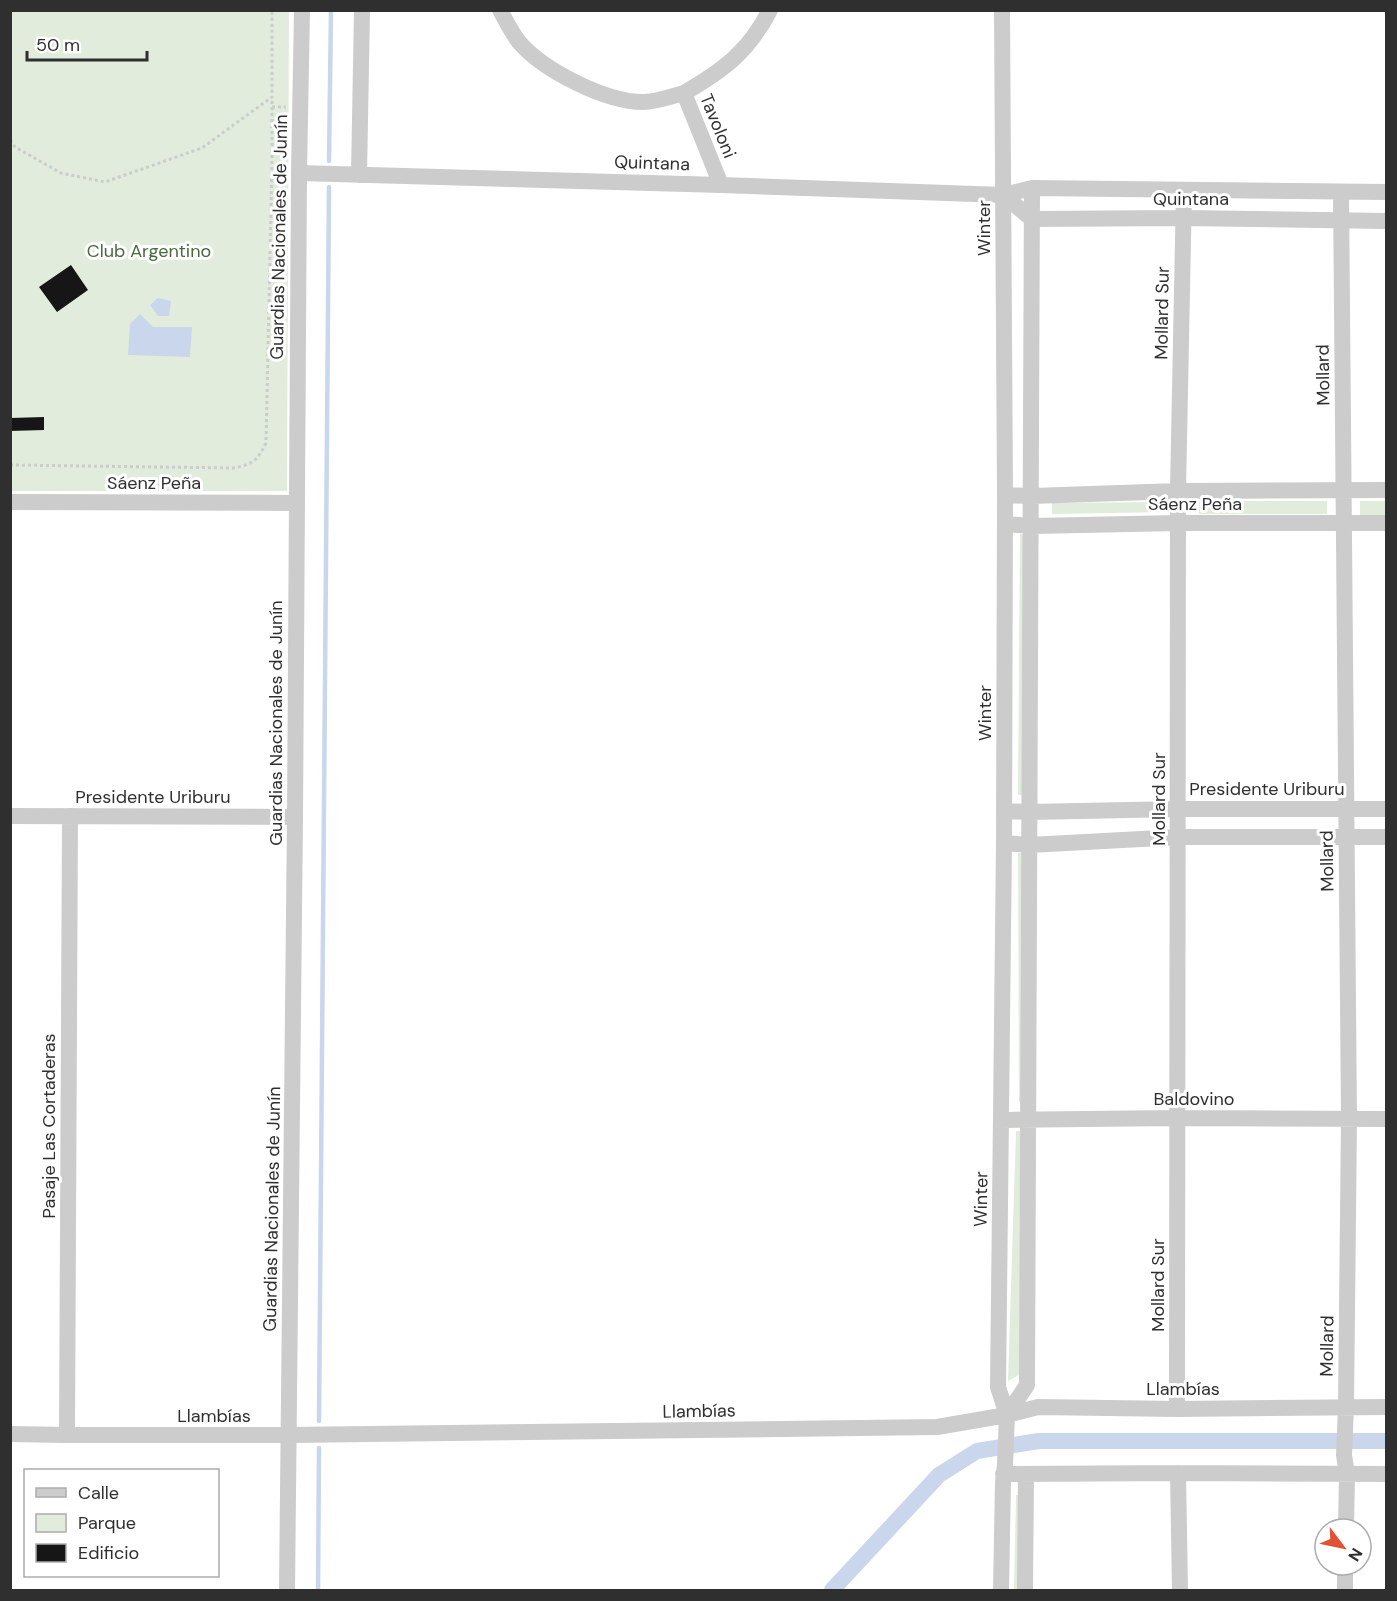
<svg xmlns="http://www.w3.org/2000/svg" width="1397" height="1601" viewBox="0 0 1397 1601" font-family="'DM Sans',sans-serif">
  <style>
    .green { fill: #e1ecdd }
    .water { fill: #c9d6eb }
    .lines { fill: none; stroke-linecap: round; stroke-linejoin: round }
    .stream { stroke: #c9d6eb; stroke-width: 4.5 }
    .canal { stroke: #c9d6eb; stroke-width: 16 }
    .building { fill: #161616 }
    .path { stroke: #ccc; stroke-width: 3; stroke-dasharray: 3 3; stroke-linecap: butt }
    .street { stroke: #ccc; stroke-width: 16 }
    .labels { text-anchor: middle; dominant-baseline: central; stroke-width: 6; stroke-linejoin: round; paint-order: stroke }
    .street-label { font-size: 18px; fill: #2f2f2f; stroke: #fff }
    .park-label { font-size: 18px; fill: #476a3c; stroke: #fff }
  </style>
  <rect width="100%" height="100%" fill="#fff"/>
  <path class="green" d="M 11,11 L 289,11 L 287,491 L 11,491 Z
    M 1199,501 L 1327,501 L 1327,514 L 1199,514 Z
    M 1360,501 L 1386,501 L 1386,515 L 1360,515 Z
    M 1169,502 L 1169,512 L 1052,514 L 1052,503 Z
    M 1020,534 L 1032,534 L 1030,795 L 1018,795 Z
    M 1018,853 L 1027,853 L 1028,1102 L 1019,1102 Z
    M 1016,1131 L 1027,1131 L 1021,1374 L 1008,1381 Z
    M 1016,1495 L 1029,1495 L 1028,1590 L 1014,1590 Z"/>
  <path class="water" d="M 158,298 L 171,301 L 169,316 L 158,316 L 150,305 Z
    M 140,314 L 153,327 L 192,327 L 190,357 L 128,355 L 130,324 Z"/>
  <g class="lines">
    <path class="stream" d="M 329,161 L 331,10
      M 319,1421 L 329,187
      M 318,1590 L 319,1448"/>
    <path class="canal" d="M 832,1590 L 939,1475 L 977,1451 L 1039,1441 L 1386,1441"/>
  </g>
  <path class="building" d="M 71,265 L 88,290 L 57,312 L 39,287 Z
    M 44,417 L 44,430 L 10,431 L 10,418 Z"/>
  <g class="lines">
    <path class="path" d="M 272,107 L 286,107
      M 10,140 L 15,147 L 61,173 L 105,182 L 202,148 L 272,97 L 272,10
      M 10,465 L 234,468 C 253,464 257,461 266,443 L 272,160 L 272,97"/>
    <path class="street" d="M 500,10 C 506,21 512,33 519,42 C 544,71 606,102 643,102 C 656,102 672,96 684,93
      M 299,173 L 721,185 L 1003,195 L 1032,188 L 1386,192
      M 359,175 L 362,10
      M 721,185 L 684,93 C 724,70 749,51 770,10
      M 1341,192 L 1349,1119 L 1346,1407 L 1344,1455 L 1347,1474 L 1346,1529
      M 1003,195 L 1032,219 L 1183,218 L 1386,221
      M 1005,495 L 1032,496 L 1178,491 L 1386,490
      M 10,502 L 297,503
      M 1005,524 L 1032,526 L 1179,523 L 1386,523
      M 1004,811 L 1030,812 L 1178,809 L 1386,809
      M 10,816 L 295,817
      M 1004,843 L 1029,845 L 1179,837 L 1386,837
      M 1002,1120 L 1178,1118 L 1386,1119
      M 1177,1409 L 1178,491 L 1184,190
      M 1007,1415 L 1027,1385 L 1032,188
      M 10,1434 L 67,1435 L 289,1435 L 937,1427 L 1007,1415 L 1038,1407 L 1177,1409 L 1386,1407
      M 67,1435 L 70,816
      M 1178,1473 L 1180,1590
      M 1003,1474 L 1178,1473 L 1386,1474
      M 287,1590 L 295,817 L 299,173 L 302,10
      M 1001,1590 L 1003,1482 L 1005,1464 L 1007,1415 L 998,1387 L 1004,843 L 1005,495 L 1002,10
      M 1025,1590 L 1026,1474
      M 1345,1590 L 1345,1565"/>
  </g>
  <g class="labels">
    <g class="street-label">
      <text transform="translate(718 126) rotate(68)">Tavoloni</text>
      <text transform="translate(652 163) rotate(2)">Quintana</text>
      <text x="1191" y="199">Quintana</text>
      <text transform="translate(984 228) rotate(-90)">Winter</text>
      <text transform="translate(279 237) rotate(-89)">Guardias Nacionales de Junín</text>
      <text transform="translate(1162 313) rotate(-89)">Mollard Sur</text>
      <text transform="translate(1323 375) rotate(-91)">Mollard</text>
      <text x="154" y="483">Sáenz Peña</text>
      <text x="1195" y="504">Sáenz Peña</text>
      <text transform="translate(985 713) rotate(-90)">Winter</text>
      <text transform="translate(276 723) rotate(-90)">Guardias Nacionales de Junín</text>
      <text x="1267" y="789">Presidente Uriburu</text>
      <text x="153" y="797">Presidente Uriburu</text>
      <text transform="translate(1159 799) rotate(-90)">Mollard Sur</text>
      <text transform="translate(1327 861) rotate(-91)">Mollard</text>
      <text x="1194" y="1099">Baldovino</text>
      <text transform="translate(49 1126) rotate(-90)">Pasaje Las Cortaderas</text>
      <text transform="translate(981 1199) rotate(-89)">Winter</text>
      <text transform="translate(272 1209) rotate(-89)">Guardias Nacionales de Junín</text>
      <text transform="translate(1158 1285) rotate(-90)">Mollard Sur</text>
      <text transform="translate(1327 1346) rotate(-89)">Mollard</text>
      <text x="1183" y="1389">Llambías</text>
      <text transform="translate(699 1411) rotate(-1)">Llambías</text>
      <text x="214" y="1416">Llambías</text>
    </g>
    <g class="park-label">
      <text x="149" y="251">Club Argentino</text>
    </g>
  </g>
  <rect width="1397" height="1601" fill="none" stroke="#2f2f2f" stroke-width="24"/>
  <rect x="24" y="1469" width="195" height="108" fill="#ffffff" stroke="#acacac" stroke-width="1.5"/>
  <rect x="36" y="1488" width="30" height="9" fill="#cccccc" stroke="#acacac" stroke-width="1.5"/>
  <text x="78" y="1499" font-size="18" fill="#2f2f2f">Calle</text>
  <rect x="36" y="1514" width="30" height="18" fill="#e1ecdd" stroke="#acacac" stroke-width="1.5"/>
  <text x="78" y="1529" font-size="18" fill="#2f2f2f">Parque</text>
  <rect x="36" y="1544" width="30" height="18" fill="#161616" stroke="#acacac" stroke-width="1.5"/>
  <text x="78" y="1559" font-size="18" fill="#2f2f2f">Edificio</text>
  <g transform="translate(1343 1547) rotate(122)"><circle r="28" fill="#ffffff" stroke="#acacac" stroke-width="1.5"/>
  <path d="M0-4.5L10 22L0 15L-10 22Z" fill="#e35033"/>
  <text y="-9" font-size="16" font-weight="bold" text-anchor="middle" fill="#2f2f2f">N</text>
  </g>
  <path d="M27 51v9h120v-9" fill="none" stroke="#2f2f2f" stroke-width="3"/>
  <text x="36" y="51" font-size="18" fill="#2f2f2f" stroke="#ffffff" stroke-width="4.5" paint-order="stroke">50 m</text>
</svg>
